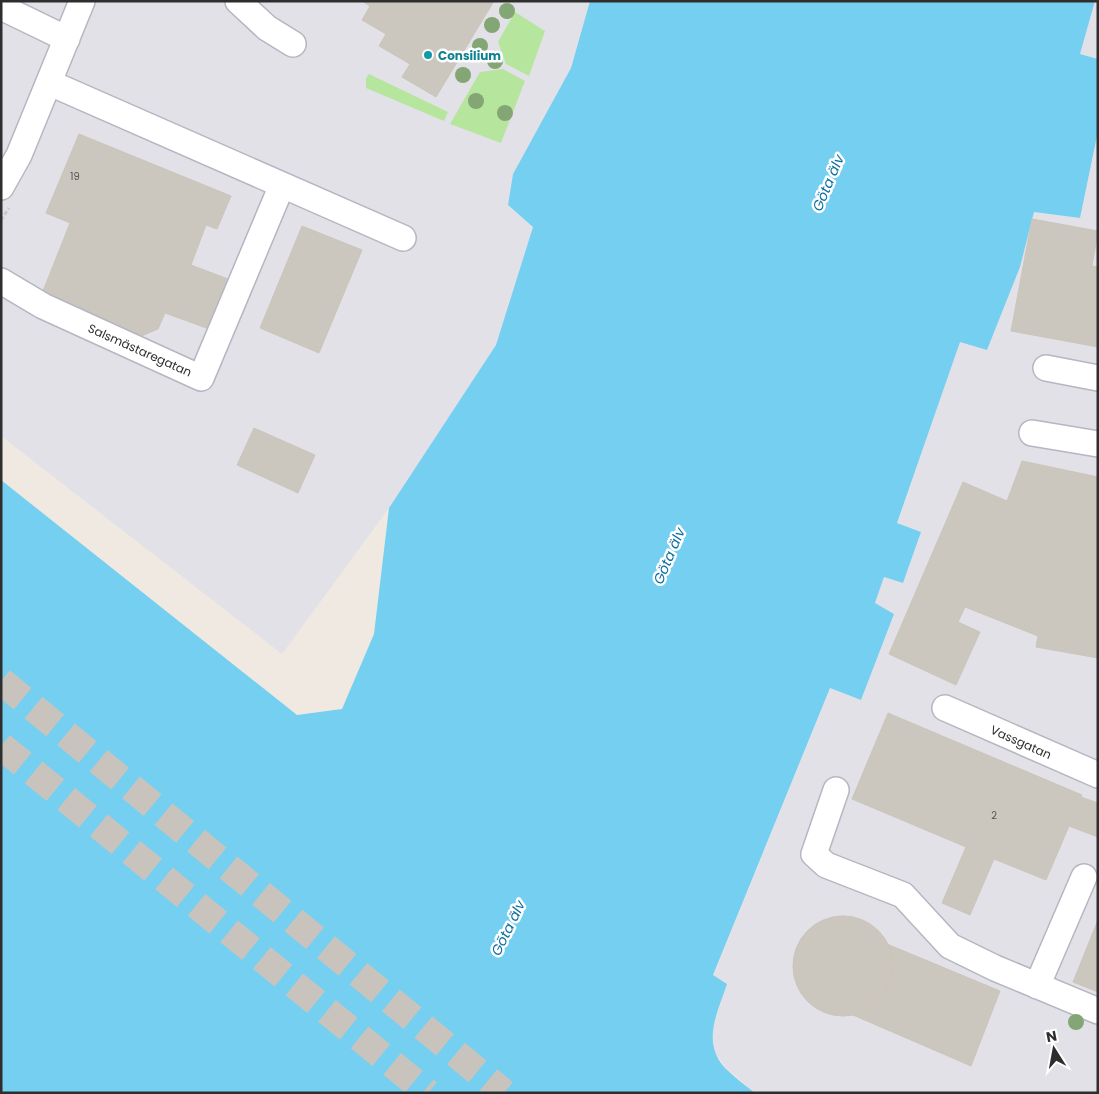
<svg xmlns="http://www.w3.org/2000/svg" width="1099" height="1094" viewBox="0 0 1099 1094" font-family="Poppins,sans-serif">
  <style>
    .industrial { fill: #e3e1e8 }
    .green { fill: #b6e59e }
    .water { fill: #75cff0 }
    .building { fill: #cbc7bf; stroke: #cbc5ba }
    .lines { fill: none; stroke-linecap: round; stroke-linejoin: round }
    .highway-tunnel { stroke: #c8c4bd; stroke-width: 28; stroke-dasharray: 28 14; stroke-linecap: butt }
    .minor-casing { stroke: #b4b7c1; stroke-width: 28 }
    .path { stroke: #c9c9c9; stroke-width: 3; stroke-dasharray: 4 2.5; stroke-linecap: butt }
    .minor { stroke: #fff; stroke-width: 25 }
    .tree { fill: #84a574 }
    .culture-dot { fill: #0f9aa8; stroke: #fff; stroke-width: 2 }
    .labels { text-anchor: middle; dominant-baseline: central; stroke-width: 5; stroke-linejoin: round; paint-order: stroke }
    .number-label { font-size: 10px; fill: #555452 }
    .culture-label { font-size: 12px; font-weight: bold; fill: #0d838f; stroke: #fff; text-anchor: start }
    .street-label { font-size: 12px; fill: #2e2e2e; stroke: #fff }
    .water-label { font-size: 14px; font-style: italic; fill: #0d6fa3; stroke: #fff }
  </style>
  <rect width="100%" height="100%" fill="#efe9e1"/>
  <path class="industrial" d="M 1,1 L 590,1 L 571,68 L 513,174 L 508,205 L 533,227 L 496,345 L 389,508 L 282,654 L 1,436 Z
    M 1095,1 L 1098,1 L 1098,59 L 1080,54 Z
    M 1098,131 L 1098,1093 L 755,1093 L 725,1067 L 714,1051 L 712,1031 L 727,984 L 713,976 L 830,688 L 861,700 L 894,614 L 875,603 L 884,577 L 903,583 L 921,532 L 897,523 L 960,341 L 987,350 L 1020,267 L 1034,212 L 1080,218 Z"/>
  <path class="green" d="M 515,12 L 545,31 L 529,76 L 506,64 L 498,42 Z
    M 503,69 L 525,81 L 501,143 L 450,124 L 480,72 Z
    M 369,74 L 448,112 L 444,121 L 366,88 L 366,78 Z"/>
  <path class="water" d="M 590,1 L 1095,1 L 1080,54 L 1098,59 L 1098,131 L 1080,218 L 1034,212 L 1020,267 L 987,350 L 960,342 L 897,523 L 921,532 L 903,583 L 884,577 L 875,603 L 894,614 L 861,700 L 830,688 L 713,975 L 727,984 C 718,1012 701,1042 725,1068 C 734,1077 745,1085 755,1093 L 1,1093 L 1,480 L 297,715 L 342,709 L 374,634 L 389,508 L 496,345 L 533,227 L 508,205 L 513,174 L 571,68 Z"/>
  <path class="building" d="M 362,1 L 494,1 L 436,97 L 402,77 L 410,64 L 379,46 L 386,34 L 362,20 L 370,6 Z
    M 79,134 L 231,196 L 217,229 L 206,225 L 191,265 L 233,281 L 212,330 L 165,313 L 158,329 L 139,337 L 41,296 L 70,223 L 46,213 Z
    M 1032,219 L 1098,231 L 1092,266 L 1098,267 L 1098,347 L 1011,331 Z
    M 302,226 L 362,250 L 319,353 L 260,328 Z
    M 254,428 L 315,455 L 298,493 L 237,465 Z
    M 1022,461 L 1098,477 L 1098,658 L 1036,647 L 1038,636 L 965,607 L 958,622 L 980,632 L 956,685 L 889,654 L 963,482 L 1007,501 Z
    M 888,713 L 1082,795 L 1081,797 L 1098,803 L 1098,837 L 1069,826 L 1046,880 L 994,859 L 970,915 L 942,903 L 966,847 L 852,799 Z
    M793 966a50 50 0 1 1 100 0a50 50 0 1 1-100 0Z
    M 1098,920 L 1098,992 L 1073,982 Z
    M 887,944 L 1000,991 L 971,1066 L 853,1015 L 869,1008 L 882,997 L 890,981 L 893,972 L 892,955 Z"/>
  <g class="lines">
    <path class="highway-tunnel" d="M 1,681 L 504,1093
      M 1,746 L 428,1093"/>
    <defs>
      <path id="minor" d="M 238,1 L 267,28 L 293,44
        M 1,7 L 67,39
        M 50,83 L 403,238
        M 1,187 L 19,155 L 82,1
        M 1,281 L 43,306 L 201,378 L 282,185
        M 1046,368 L 1098,378
        M 1032,433 L 1098,444
        M 945,708 L 1098,775
        M 836,790 L 814,854 L 826,865 L 903,895 L 950,946 L 995,968 L 1098,1011
        M 1037,986 L 1084,877"/>
    </defs>
    <use href="#minor" class="minor-casing"/>
    <path class="path" d="M 1,220 L 9,208"/>
    <use href="#minor" class="minor"/>
  </g>
  <g class="tree">
    <circle cx="507" cy="11" r="8"/>
    <circle cx="492" cy="25" r="8"/>
    <circle cx="480" cy="46" r="8"/>
    <circle cx="495" cy="61" r="8"/>
    <circle cx="463" cy="75" r="8"/>
    <circle cx="476" cy="101" r="8"/>
    <circle cx="505" cy="113" r="8"/>
    <circle cx="1076" cy="1022" r="8"/>
  </g>
  <circle class="culture-dot" cx="428" cy="55" r="5"/>
  <g class="labels">
    <g class="number-label">
      <text x="75" y="176">19</text>
      <text x="994" y="815">2</text>
    </g>
    <g class="culture-label">
      <text x="438" y="55">Consilium</text>
    </g>
    <g class="street-label">
      <text transform="translate(140 350) rotate(24)">Salsmästaregatan</text>
      <text transform="translate(1021 742) rotate(24)">Vassgatan</text>
    </g>
    <g class="water-label">
      <text transform="translate(828 183) rotate(-67)">Göta älv</text>
      <text transform="translate(669 556) rotate(-67)">Göta älv</text>
      <text transform="translate(508 928) rotate(-64)">Göta älv</text>
    </g>
  </g>
  <rect width="1099" height="1094" fill="none" stroke="#2e2e2e" stroke-width="5"/>
  <g transform="translate(1054 1049) rotate(349)" stroke="#ffffff" stroke-width="4" paint-order="stroke">
  <path d="M0-4L9 19L0 12L-9 19Z" fill="#2e2e2e"/>
  <text y="-8" font-size="14" font-weight="bold" text-anchor="middle" fill="#2e2e2e">N</text>
  </g>
</svg>
